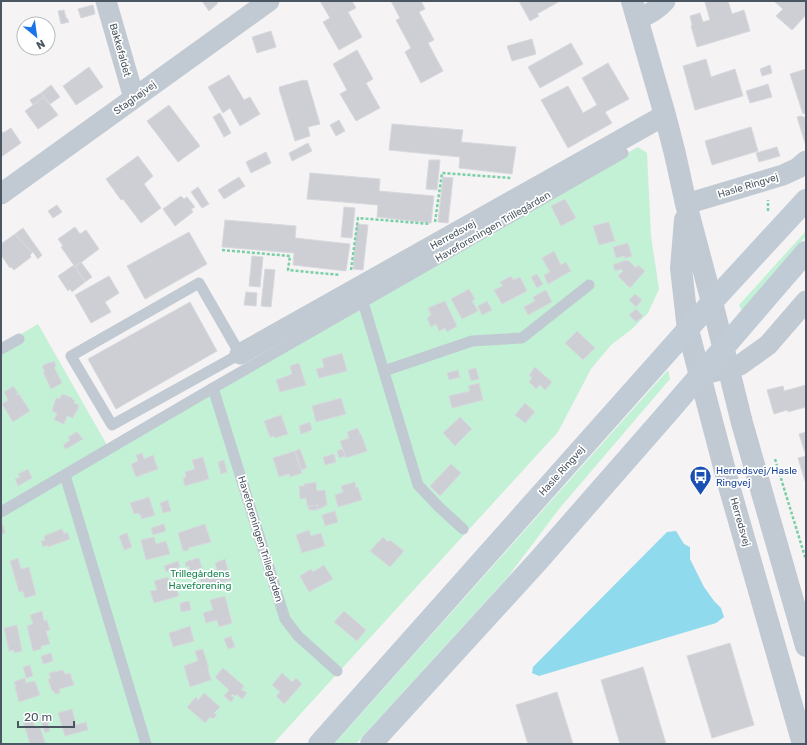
<svg xmlns="http://www.w3.org/2000/svg" width="807" height="745" viewBox="0 0 807 745" font-family="Rubik,sans-serif">
  <style>
    .green { fill: #c3f1d5 }
    .water { fill: #90daee }
    .building { fill: #cdcfd5; stroke: #d7d9de }
    .lines { fill: none; stroke-linecap: round; stroke-linejoin: round }
    .path { stroke: #7ad0a6; stroke-width: 2.5; stroke-dasharray: 3 2; stroke-linecap: butt }
    .service { stroke: #c1cad2; stroke-width: 11 }
    .minor { stroke: #c1cad2; stroke-width: 21 }
    .tertiary { stroke: #c1cad2; stroke-width: 22 }
    .secondary { stroke: #c1cbd6; stroke-width: 22 }
    .labels { text-anchor: middle; dominant-baseline: central; stroke-width: 3.5; stroke-linejoin: round; paint-order: stroke }
    .street-label { font-size: 10px; fill: #4a5661; stroke: #fff }
    .transit-label { font-size: 10px; fill: #164399; stroke: #fff; text-anchor: start }
    .park-label { font-size: 10px; fill: #17864f; stroke: #fff }
  </style>
  <rect width="100%" height="100%" fill="#f5f3f3"/>
  <path class="green" d="M 638,147 L 647,153 L 651,236 L 659,289 L 648,313 L 632,329 L 611,345 L 591,369 L 558,432 L 273,744 L 1,744 L 1,346 L 38,324 L 107,445 Z
    M 806,231 L 806,236 L 742,311 L 739,305 Z
    M 668,370 L 670,379 L 559,509 L 507,578 L 356,744 L 334,744 Z"/>
  <path class="water" d="M 676,531 L 684,544 L 690,547 L 690,559 L 704,587 L 714,601 L 721,608 L 724,617 L 716,623 L 539,676 L 532,673 L 533,667 L 667,532 Z"/>
  <path class="building" d="M 202,1 L 216,1 L 218,3 L 209,11 Z
    M 320,1 L 352,1 L 356,8 L 348,12 L 362,37 L 339,50 L 323,22 L 330,18 Z
    M 391,1 L 421,1 L 425,9 L 419,12 L 434,40 L 428,43 L 443,71 L 421,83 L 405,52 L 411,48 L 396,20 L 400,18 Z
    M 519,1 L 560,1 L 537,14 L 539,16 L 530,21 Z
    M 709,1 L 728,1 L 732,14 L 744,10 L 750,31 L 697,47 L 691,26 L 692,25 L 690,16 L 700,13 L 703,22 L 710,20 L 705,2 Z
    M 774,1 L 806,1 L 806,15 L 792,30 L 776,16 L 783,9 Z
    M 93,5 L 95,14 L 81,18 L 78,9 Z
    M 64,10 L 66,18 L 67,18 L 69,22 L 61,24 L 58,11 Z
    M 271,31 L 276,47 L 257,53 L 252,37 Z
    M 532,39 L 536,54 L 512,61 L 507,46 Z
    M 571,43 L 583,64 L 540,88 L 528,67 Z
    M 357,50 L 373,79 L 366,83 L 380,108 L 356,121 L 340,94 L 347,90 L 333,64 Z
    M 706,59 L 711,77 L 735,69 L 743,96 L 695,110 L 683,66 Z
    M 608,63 L 629,99 L 605,112 L 612,123 L 568,148 L 541,100 L 568,86 L 583,113 L 597,105 L 582,78 Z
    M 770,65 L 772,73 L 762,76 L 760,69 Z
    M 89,67 L 103,87 L 76,105 L 63,86 Z
    M 806,69 L 806,113 L 803,114 L 790,74 Z
    M 229,75 L 244,100 L 250,97 L 260,114 L 240,126 L 230,108 L 223,113 L 208,87 Z
    M 304,80 L 304,81 L 307,80 L 320,124 L 308,127 L 310,136 L 295,141 L 279,89 L 280,88 L 279,87 Z
    M 768,84 L 772,97 L 750,103 L 746,91 Z
    M 51,85 L 60,97 L 50,104 L 41,93 Z
    M 41,93 L 44,97 L 33,105 L 30,100 Z
    M 44,97 L 58,115 L 38,129 L 25,111 Z
    M 169,105 L 200,146 L 178,162 L 147,121 Z
    M 220,113 L 231,133 L 224,137 L 213,117 Z
    M 801,116 L 806,118 L 806,146 L 797,117 Z
    M 339,120 L 345,131 L 336,136 L 330,125 Z
    M 392,124 L 463,130 L 461,142 L 516,147 L 512,174 L 459,168 L 460,157 L 389,150 Z
    M 751,127 L 758,151 L 712,165 L 705,141 Z
    M 11,128 L 21,143 L 1,157 L 1,130 L 3,133 Z
    M 308,143 L 312,151 L 292,161 L 289,153 Z
    M 777,147 L 780,156 L 759,162 L 756,153 Z
    M 266,152 L 271,163 L 251,173 L 246,162 Z
    M 138,156 L 153,176 L 144,184 L 161,208 L 141,223 L 123,199 L 121,200 L 106,179 Z
    M 429,160 L 440,160 L 437,190 L 426,189 Z
    M 310,173 L 380,179 L 379,191 L 434,196 L 431,223 L 377,217 L 378,205 L 307,199 Z
    M 239,177 L 245,186 L 224,199 L 218,190 Z
    M 443,177 L 453,178 L 448,223 L 438,222 Z
    M 198,187 L 209,204 L 202,208 L 191,192 Z
    M 181,196 L 184,199 L 187,197 L 195,207 L 191,209 L 193,212 L 175,226 L 163,209 Z
    M 565,199 L 576,218 L 561,226 L 551,206 Z
    M 57,205 L 62,212 L 53,218 L 48,211 Z
    M 344,207 L 355,208 L 352,238 L 341,237 Z
    M 225,220 L 296,226 L 295,238 L 350,244 L 346,271 L 293,265 L 294,253 L 222,247 Z
    M 609,222 L 615,241 L 599,245 L 593,226 Z
    M 357,224 L 368,225 L 363,270 L 353,269 Z
    M 75,227 L 80,234 L 86,230 L 99,249 L 75,267 L 61,247 L 63,246 L 58,239 Z
    M 23,228 L 42,255 L 38,259 L 33,252 L 32,253 L 15,234 Z
    M 189,232 L 207,264 L 145,299 L 127,266 Z
    M 15,234 L 32,253 L 30,255 L 31,257 L 14,270 L 11,267 L 10,268 L 1,255 L 1,244 Z
    M 628,243 L 632,256 L 625,258 L 624,256 L 616,258 L 613,247 Z
    M 554,251 L 561,265 L 566,262 L 571,271 L 548,284 L 544,275 L 550,272 L 542,258 Z
    M 252,256 L 263,257 L 260,287 L 249,286 Z
    M 626,260 L 626,262 L 628,260 L 636,268 L 638,265 L 645,271 L 630,288 L 618,276 L 623,271 L 621,269 L 615,271 L 613,265 Z
    M 81,262 L 92,277 L 85,282 L 75,267 Z
    M 74,265 L 85,282 L 72,292 L 70,289 L 68,291 L 58,276 Z
    M 265,269 L 275,270 L 271,307 L 261,306 Z
    M 537,274 L 543,284 L 537,288 L 531,277 Z
    M 109,276 L 119,293 L 105,302 L 111,312 L 91,323 L 75,295 Z
    M 511,276 L 513,280 L 520,277 L 527,291 L 502,304 L 494,290 L 503,286 L 500,282 Z
    M 469,289 L 475,299 L 472,301 L 478,311 L 462,319 L 451,299 Z
    M 546,290 L 552,302 L 528,315 L 524,307 L 535,301 L 533,297 Z
    M 246,292 L 257,293 L 256,306 L 244,305 Z
    M 635,294 L 642,300 L 636,307 L 629,300 Z
    M 445,301 L 457,326 L 447,332 L 445,328 L 439,331 L 436,324 L 431,327 L 427,318 L 431,315 L 428,308 Z
    M 487,301 L 492,310 L 482,315 L 478,306 Z
    M 190,302 L 217,351 L 116,409 L 88,359 Z
    M 636,309 L 643,316 L 636,322 L 629,315 Z
    M 577,331 L 595,348 L 583,360 L 565,343 Z
    M 342,353 L 347,371 L 319,378 L 316,369 L 324,367 L 322,359 Z
    M 54,361 L 56,366 L 54,367 L 62,383 L 51,389 L 43,372 L 45,372 L 42,366 L 50,362 L 51,363 Z
    M 299,363 L 306,385 L 280,392 L 276,380 L 292,374 L 290,366 Z
    M 535,367 L 552,382 L 545,390 L 540,385 L 536,389 L 529,382 L 532,378 L 529,375 Z
    M 476,368 L 479,379 L 471,381 L 468,370 Z
    M 458,370 L 460,377 L 449,380 L 447,373 Z
    M 479,383 L 483,400 L 452,408 L 449,396 L 470,391 L 468,386 Z
    M 806,385 L 806,407 L 788,412 L 787,410 L 774,414 L 767,390 L 783,386 L 784,391 Z
    M 12,387 L 14,387 L 18,393 L 16,394 L 17,395 L 19,394 L 30,411 L 13,422 L 2,404 L 8,400 L 4,392 Z
    M 62,394 L 73,398 L 72,399 L 75,401 L 74,403 L 79,405 L 76,413 L 75,413 L 73,418 L 67,416 L 64,424 L 54,420 L 57,413 L 52,411 L 56,398 L 60,399 Z
    M 341,398 L 346,414 L 316,422 L 312,406 Z
    M 525,403 L 535,412 L 525,423 L 515,415 Z
    M 281,415 L 288,434 L 275,438 L 274,436 L 270,437 L 264,421 Z
    M 460,417 L 472,429 L 455,446 L 443,433 Z
    M 310,422 L 312,430 L 301,434 L 299,426 Z
    M 358,428 L 360,434 L 361,434 L 367,451 L 346,458 L 340,441 L 349,438 L 347,432 Z
    M 77,432 L 83,439 L 66,449 L 63,445 L 70,440 L 68,437 Z
    M 806,432 L 806,480 L 805,481 L 798,458 L 806,456 L 799,434 Z
    M 300,449 L 307,468 L 301,470 L 295,451 Z
    M 343,449 L 345,456 L 339,458 L 337,451 Z
    M 295,451 L 302,473 L 290,477 L 289,474 L 279,477 L 273,458 Z
    M 142,453 L 144,459 L 153,455 L 158,469 L 136,477 L 131,464 L 138,461 L 136,455 Z
    M 334,454 L 336,462 L 325,465 L 323,457 Z
    M 203,457 L 209,479 L 185,486 L 183,478 L 186,477 L 185,472 L 195,469 L 192,460 Z
    M 224,460 L 227,472 L 221,474 L 218,462 Z
    M 451,464 L 461,473 L 440,496 L 430,486 Z
    M 28,469 L 32,478 L 18,486 L 15,479 L 20,477 L 18,474 Z
    M 316,482 L 317,491 L 325,490 L 327,505 L 317,510 L 318,505 L 307,506 L 306,498 L 300,499 L 299,486 L 304,486 L 304,484 Z
    M 355,482 L 356,488 L 358,487 L 362,500 L 338,507 L 335,495 L 343,492 L 341,486 Z
    M 149,497 L 155,515 L 142,519 L 139,513 L 134,514 L 130,503 Z
    M 168,500 L 171,511 L 163,513 L 160,503 Z
    M 318,505 L 317,510 L 309,510 L 308,506 Z
    M 335,511 L 338,522 L 325,526 L 322,515 Z
    M 164,524 L 166,531 L 153,535 L 151,528 Z
    M 205,524 L 211,542 L 188,548 L 189,550 L 183,551 L 178,533 Z
    M 3,525 L 5,533 L 1,534 L 1,526 Z
    M 62,529 L 64,534 L 67,532 L 70,539 L 48,547 L 47,545 L 43,547 L 41,541 L 45,540 L 44,536 Z
    M 309,530 L 311,536 L 321,533 L 325,546 L 302,553 L 296,535 Z
    M 127,533 L 132,547 L 124,550 L 119,536 Z
    M 154,537 L 156,544 L 166,541 L 170,554 L 146,560 L 141,540 Z
    M 383,537 L 388,542 L 390,540 L 404,551 L 390,567 L 370,551 Z
    M 18,558 L 21,569 L 29,567 L 36,595 L 25,598 L 23,591 L 19,592 L 10,561 Z
    M 199,558 L 202,568 L 190,571 L 189,566 L 186,567 L 185,563 L 188,561 Z
    M 225,559 L 231,580 L 220,583 L 220,582 L 203,588 L 199,576 L 217,570 L 215,563 Z
    M 178,561 L 180,567 L 177,568 L 178,569 L 166,572 L 164,566 Z
    M 324,565 L 333,579 L 309,592 L 300,576 L 311,569 L 313,572 Z
    M 168,577 L 171,585 L 175,584 L 176,585 L 179,584 L 180,589 L 177,590 L 179,596 L 154,603 L 150,591 L 157,590 L 154,581 Z
    M 225,596 L 232,623 L 219,627 L 217,620 L 206,623 L 203,613 L 213,610 L 210,600 Z
    M 189,601 L 191,610 L 181,612 L 180,605 L 181,605 L 180,603 Z
    M 42,611 L 44,621 L 47,620 L 50,630 L 46,631 L 50,644 L 41,646 L 41,649 L 33,651 L 27,626 L 33,624 L 30,615 Z
    M 344,611 L 366,630 L 357,641 L 334,622 Z
    M 17,625 L 22,651 L 14,653 L 14,650 L 9,651 L 4,628 Z
    M 190,626 L 194,641 L 173,647 L 169,633 Z
    M 231,636 L 235,647 L 228,649 L 224,639 Z
    M 730,643 L 754,725 L 712,738 L 687,656 Z
    M 203,649 L 209,669 L 208,669 L 211,680 L 190,687 L 184,666 L 198,661 L 195,651 Z
    M 51,653 L 53,661 L 43,664 L 41,656 Z
    M 30,665 L 33,676 L 26,678 L 23,667 Z
    M 643,667 L 666,744 L 620,744 L 601,680 Z
    M 223,668 L 244,686 L 241,690 L 242,691 L 243,690 L 247,693 L 242,699 L 237,695 L 238,695 L 237,694 L 235,696 L 233,694 L 231,696 L 234,698 L 231,702 L 224,696 L 229,690 L 215,677 Z
    M 63,670 L 65,674 L 70,673 L 74,685 L 59,689 L 60,693 L 55,694 L 54,691 L 52,691 L 48,679 L 51,678 L 49,673 Z
    M 282,673 L 292,682 L 296,678 L 302,684 L 284,704 L 276,696 L 280,692 L 272,685 Z
    M 25,678 L 26,683 L 35,681 L 40,695 L 19,702 L 15,687 L 16,687 L 14,682 Z
    M 557,692 L 573,744 L 528,744 L 516,705 Z
    M 204,693 L 220,707 L 214,713 L 217,715 L 213,719 L 210,717 L 205,723 L 187,707 L 196,697 L 198,700 Z
    M 72,709 L 76,725 L 86,722 L 88,730 L 65,736 L 58,713 Z
    M 46,716 L 50,731 L 45,733 L 40,718 Z
    M 32,718 L 35,727 L 40,727 L 45,743 L 40,744 L 30,744 L 23,721 Z"/>
  <g class="lines">
    <path class="path" d="M 768,211 L 768,200
      M 435,222 L 442,173 L 511,178
      M 222,250 L 290,256 L 288,270 L 340,275
      M 351,270 L 358,218 L 430,224
      M 775,459 L 806,560"/>
    <path class="service" d="M 199,283 L 240,354 L 112,425 L 71,356 Z
      M 363,302 L 418,485 L 440,508 L 463,529
      M 1,349 L 19,339
      M 384,371 L 472,341 L 522,338 L 589,285
      M 213,388 L 285,619 L 298,636 L 337,671
      M 65,475 L 146,744
      M 1,512 L 213,388 L 623,153"/>
    <path class="minor" d="M 106,1 L 134,98
      M 637,19 C 648,15 657,10 665,1
      M 1,194 L 269,1
      M 686,204 L 783,175 L 798,168 L 806,161
      M 240,354 L 665,115
      M 712,372 L 740,365 L 768,345 L 806,301"/>
    <path class="tertiary" d="M 632,1 L 665,115 L 675,154 L 686,204 L 712,302 L 742,423 L 806,646
      M 685,220 L 681,268 L 688,330 L 729,486 L 803,744"/>
    <path class="secondary" d="M 319,744 L 712,302 L 806,200
      M 371,744 L 538,561 L 664,417 L 806,252"/>
  </g>
  <defs>
    <symbol id="bus-pin" viewBox="-11 -11 22 30"><path d="M0 17L-7.5 6A9.5 9.5 0 1 1 7.5 6Z" fill="#1a4fb4" stroke="#fff"/><path d="M-5-6H5V4H4V6H2V4H-2V6H-4V4H-5ZM-3.5-4V0h7V-4ZM-3.5 1.2v1.5H-2V1.2ZM2 1.2v1.5H3.5V1.2Z" fill="#fff"/></symbol>
  </defs>
  <g fill-rule="evenodd">
    <use href="#bus-pin" x="688" y="464" width="25" height="34"/>
  </g>
  <g class="labels">
    <g class="street-label">
      <text transform="translate(120 50) rotate(74)">Bakkefaldet</text>
      <text transform="translate(135 98) rotate(-36)">Staghøjvej</text>
      <text transform="translate(748 186) rotate(-17)">Hasle Ringvej</text>
      <text transform="translate(493 227) rotate(-30)">Haveforeningen Trillegården</text>
      <text transform="translate(453 235) rotate(-29)">Herredsvej</text>
      <text transform="translate(562 471) rotate(-48)">Hasle Ringvej</text>
      <text transform="translate(740 522) rotate(74)">Herredsvej</text>
      <text transform="translate(260 539) rotate(73)">Haveforeningen Trillegården</text>
    </g>
    <g class="transit-label">
      <text x="716" y="471">Herredsvej/Hasle<tspan x="716" dy="12">Ringvej</tspan></text>
    </g>
    <g class="park-label">
      <text x="200" y="574">Trillegårdens<tspan x="200" dy="12">Haveforening</tspan></text>
    </g>
  </g>
  <rect width="807" height="745" fill="none" stroke="#4a5661" stroke-width="4"/>
  <g transform="translate(36 36) rotate(151)"><circle r="19" fill="#ffffff" stroke="#b7bbc0"/>
  <path d="M0-3L7 15L0 10L-7 15Z" fill="#1a73e8"/>
  <text y="-6" font-size="11" font-weight="bold" text-anchor="middle" fill="#4a5661">N</text>
  </g>
  <path d="M18 721v6h56v-6" fill="none" stroke="#4a5661" stroke-width="2"/>
  <text x="24" y="721" font-size="12" fill="#4a5661" stroke="#ffffff" stroke-width="3" paint-order="stroke">20 m</text>
</svg>
